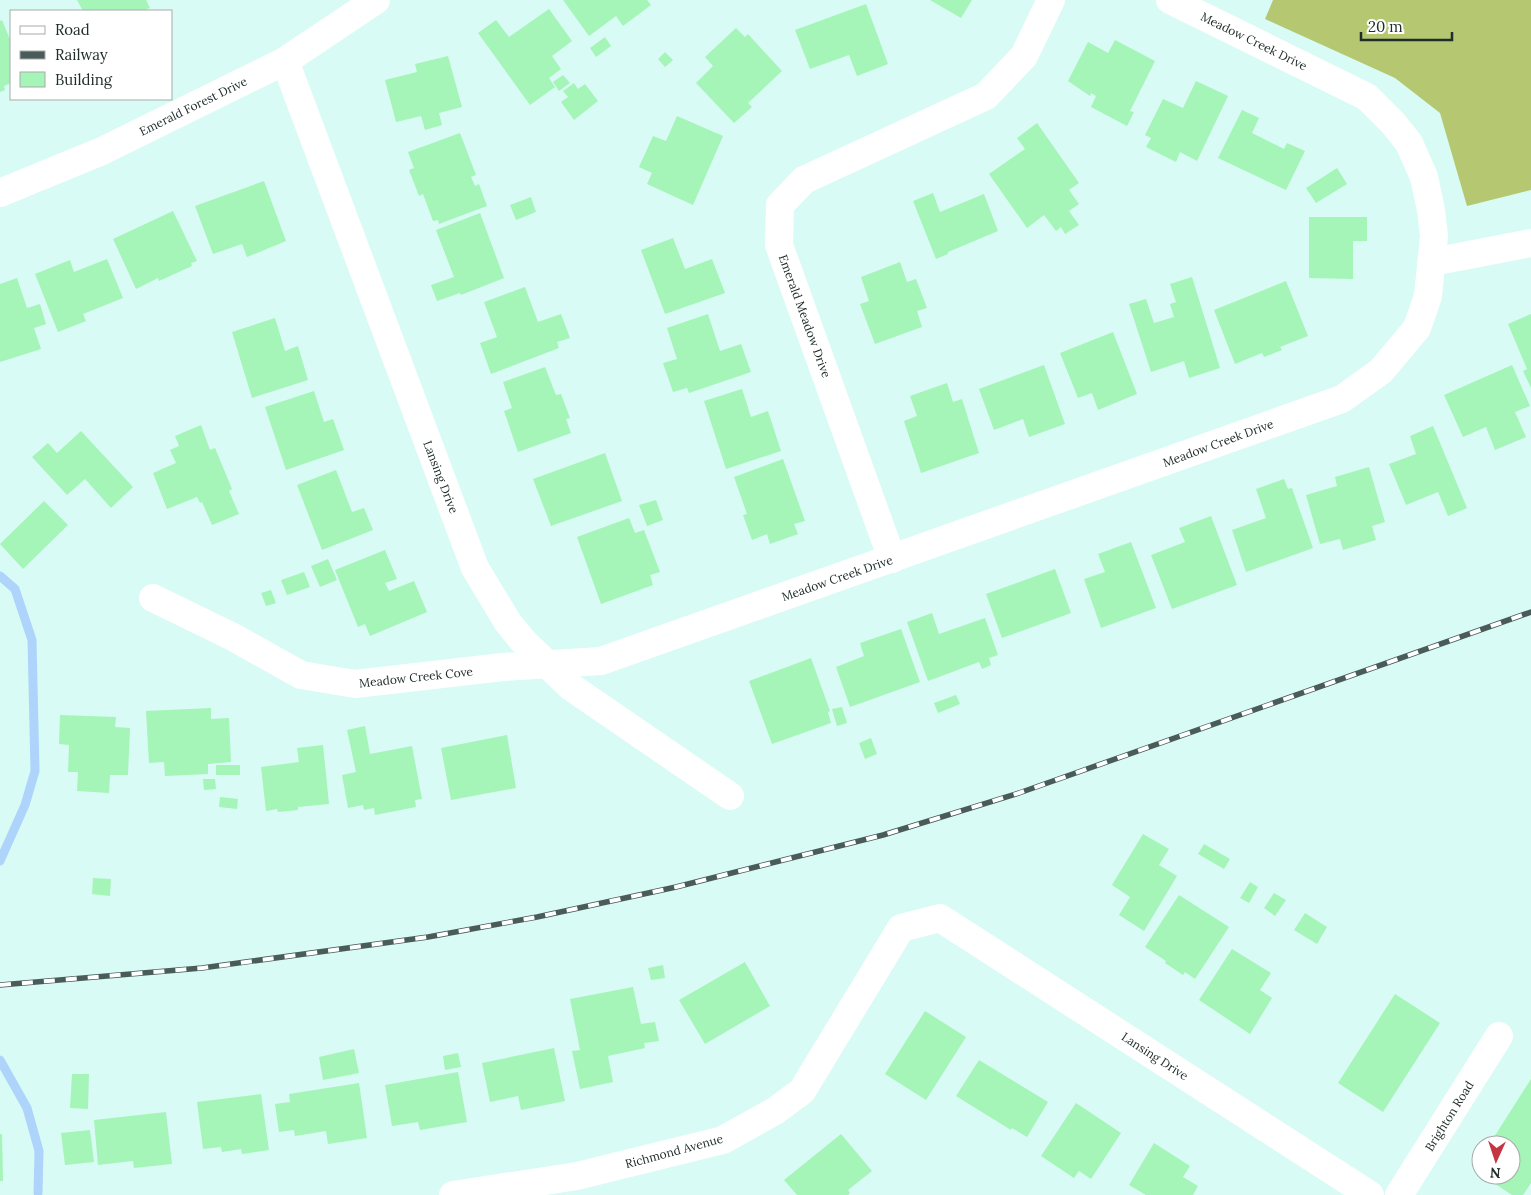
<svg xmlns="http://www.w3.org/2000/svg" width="1531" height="1195" viewBox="0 0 1531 1195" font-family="Lora,serif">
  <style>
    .forest { fill: #b5c770 }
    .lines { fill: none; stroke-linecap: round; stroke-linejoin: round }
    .stream { stroke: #aed4fc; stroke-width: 9 }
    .building { fill: #a5f4b8 }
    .minor { stroke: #fff; stroke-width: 28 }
    .rail-casing { stroke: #4a5c59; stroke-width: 5.5 }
    .rail { stroke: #fff; stroke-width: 4; stroke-dasharray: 11; stroke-linecap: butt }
    .labels { text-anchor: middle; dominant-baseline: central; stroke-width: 4; stroke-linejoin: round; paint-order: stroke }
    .street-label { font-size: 12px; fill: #202d2b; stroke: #fff }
  </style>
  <rect width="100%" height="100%" fill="#d9fbf5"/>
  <path class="forest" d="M 1273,0 L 1531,0 L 1531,190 L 1467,206 L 1440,113 L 1395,78 L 1265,19 Z"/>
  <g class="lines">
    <path class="stream" d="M 0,576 L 15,589 L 32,640 L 35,771 L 25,805 L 0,861
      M 0,1060 L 27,1108 L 39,1151 L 38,1193"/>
  </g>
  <path class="building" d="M 77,0 L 146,0 L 150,8 L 142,11 L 83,11 Z
    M 563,0 L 647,0 L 651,5 L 623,26 L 616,16 L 589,36 Z
    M 930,0 L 972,0 L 961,18 Z
    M 866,4 L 888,64 L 857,76 L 849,55 L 810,69 L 795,30 Z
    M 549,9 L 572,41 L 552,56 L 561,69 L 549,78 L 555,87 L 530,105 L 478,33 L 496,20 L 509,37 Z
    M 2,20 L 11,42 L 11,83 L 4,86 L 5,90 L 0,92 L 0,21 Z
    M 736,28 L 745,37 L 748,34 L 782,71 L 748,103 L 752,107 L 734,123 L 696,83 L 713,66 L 705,57 Z
    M 605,37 L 611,46 L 596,57 L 590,48 Z
    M 1115,40 L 1155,61 L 1130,111 L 1134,112 L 1127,126 L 1091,107 L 1096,96 L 1091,93 L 1090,96 L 1068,81 L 1088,42 L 1108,53 Z
    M 665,52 L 673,60 L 665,67 L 658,59 Z
    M 448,56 L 462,107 L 439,113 L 442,125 L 425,130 L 421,116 L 396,122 L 385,80 L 417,72 L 415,64 Z
    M 563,75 L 570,83 L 559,91 L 553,82 Z
    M 1196,81 L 1228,96 L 1197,161 L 1180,152 L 1176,162 L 1146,147 L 1151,138 L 1145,135 L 1163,99 L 1183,108 Z
    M 574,83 L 578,89 L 585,84 L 598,101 L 574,120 L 561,102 L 568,97 L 563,91 Z
    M 1242,110 L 1259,118 L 1252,133 L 1284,149 L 1287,143 L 1305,151 L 1286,190 L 1218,158 Z
    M 677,116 L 723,136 L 693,205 L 647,184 L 652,173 L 639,167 L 653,136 L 666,141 Z
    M 1037,123 L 1079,183 L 1069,190 L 1079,204 L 1069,211 L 1079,225 L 1065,234 L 1061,227 L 1056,231 L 1044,215 L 1027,228 L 989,174 L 1025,149 L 1017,138 Z
    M 460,133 L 476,175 L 471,177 L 475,186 L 479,184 L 487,206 L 439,224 L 438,220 L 433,221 L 423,194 L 419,196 L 409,170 L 414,168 L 408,152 Z
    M 1337,168 L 1347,184 L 1316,203 L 1306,188 Z
    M 264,181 L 286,241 L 247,257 L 242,244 L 213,254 L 195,206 Z
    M 933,193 L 940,212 L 984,194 L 998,231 L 948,252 L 948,254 L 936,259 L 913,201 Z
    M 531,197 L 536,212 L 516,220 L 510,205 Z
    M 173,211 L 197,261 L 191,263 L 192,266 L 159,281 L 158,278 L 136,289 L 113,239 Z
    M 480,213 L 504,278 L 461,295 L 460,293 L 437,301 L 431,285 L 454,277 L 436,230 Z
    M 1309,217 L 1367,217 L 1367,241 L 1353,241 L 1353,279 L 1309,278 Z
    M 673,238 L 685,269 L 712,259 L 725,293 L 665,314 L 641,250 Z
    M 107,259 L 123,298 L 83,314 L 86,321 L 58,332 L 35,274 L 70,260 L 74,272 Z
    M 900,262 L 907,282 L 916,279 L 927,308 L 917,311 L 922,327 L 875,344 L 860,304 L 869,301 L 861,277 Z
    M 1192,277 L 1220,368 L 1189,378 L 1184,361 L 1151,372 L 1129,304 L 1146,299 L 1154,323 L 1174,317 L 1170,304 L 1176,302 L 1170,284 Z
    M 17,278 L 27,308 L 40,304 L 46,324 L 34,328 L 41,349 L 0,362 L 0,284 Z
    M 1286,281 L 1308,336 L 1280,347 L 1282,350 L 1264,357 L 1262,353 L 1235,364 L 1214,310 Z
    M 525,287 L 538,322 L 561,314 L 570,338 L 557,342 L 559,348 L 491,374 L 480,343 L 497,337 L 484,302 Z
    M 708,314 L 720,351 L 741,344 L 751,372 L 689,393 L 687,388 L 673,392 L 663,363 L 677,359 L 667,328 Z
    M 1531,314 L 1531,388 L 1523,371 L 1527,369 L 1508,324 Z
    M 275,318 L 285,351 L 298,346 L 308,380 L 252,398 L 232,332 Z
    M 1113,332 L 1137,394 L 1098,410 L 1092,393 L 1078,398 L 1060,353 Z
    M 1044,365 L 1065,424 L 1029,437 L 1023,419 L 994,430 L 979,389 Z
    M 1512,365 L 1530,406 L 1515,412 L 1526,437 L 1495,450 L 1486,427 L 1463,437 L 1444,395 Z
    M 545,367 L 556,395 L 561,394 L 570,418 L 566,419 L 571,433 L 518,452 L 504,411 L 512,408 L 503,382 Z
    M 947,383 L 953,402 L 962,399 L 979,453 L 921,473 L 904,421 L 917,416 L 910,396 Z
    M 742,389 L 751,417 L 768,411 L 781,451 L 726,469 L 704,401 Z
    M 314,391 L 324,422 L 333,419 L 344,450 L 286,470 L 265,407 Z
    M 201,425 L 210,450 L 215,448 L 232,489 L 229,491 L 239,514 L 212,525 L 202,502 L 200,503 L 197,497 L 167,509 L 153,473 L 176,463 L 170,450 L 179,446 L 175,436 Z
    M 1433,426 L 1467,508 L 1448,516 L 1438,492 L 1406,505 L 1389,464 L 1416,454 L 1410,436 Z
    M 81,431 L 133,487 L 111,508 L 85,479 L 67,495 L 32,457 L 48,443 L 57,453 Z
    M 605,453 L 622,501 L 551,526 L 533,479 Z
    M 783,459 L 805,521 L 794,524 L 798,534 L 770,544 L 767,534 L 752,540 L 743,515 L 747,514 L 734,477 Z
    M 1369,467 L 1385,522 L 1372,526 L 1376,540 L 1343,550 L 1340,539 L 1320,544 L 1306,495 L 1337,486 L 1335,477 Z
    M 336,470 L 352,512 L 364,508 L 373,530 L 322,550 L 297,485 Z
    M 1284,479 L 1288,489 L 1292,488 L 1313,548 L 1246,572 L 1232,530 L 1266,518 L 1256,489 Z
    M 656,500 L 663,520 L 647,526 L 639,505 Z
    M 44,501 L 68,525 L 23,569 L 0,544 Z
    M 1211,516 L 1237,585 L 1172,609 L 1151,555 L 1185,542 L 1179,528 Z
    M 629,518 L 635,533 L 644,530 L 660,572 L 650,575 L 653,585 L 601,604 L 577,537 Z
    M 1131,542 L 1156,608 L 1101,628 L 1084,579 L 1105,572 L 1098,554 Z
    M 385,550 L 397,579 L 385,583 L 389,591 L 414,581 L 427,612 L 370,636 L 365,624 L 358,627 L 335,570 Z
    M 328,559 L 337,580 L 320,587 L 311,566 Z
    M 1055,569 L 1071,613 L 1002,638 L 986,594 Z
    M 304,572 L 310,587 L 287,595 L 281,580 Z
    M 271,590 L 276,603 L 266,606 L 261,593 Z
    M 932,613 L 939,634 L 985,618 L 998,655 L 989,658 L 991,665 L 982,669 L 979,662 L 928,681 L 907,622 Z
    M 901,629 L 920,682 L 850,707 L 836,667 L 864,656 L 860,643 Z
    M 811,658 L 830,711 L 828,712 L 831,723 L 772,744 L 749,681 Z
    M 956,695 L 960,704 L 938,713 L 934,703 Z
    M 842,707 L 847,723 L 837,726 L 832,709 Z
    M 211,708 L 211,719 L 229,718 L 231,762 L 208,764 L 208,774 L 165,776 L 164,762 L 149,763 L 146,711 Z
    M 60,715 L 116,717 L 115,727 L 130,728 L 128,775 L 110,775 L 109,793 L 77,791 L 78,772 L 68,772 L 69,745 L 59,744 Z
    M 365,726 L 370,754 L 412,746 L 422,799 L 415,800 L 416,807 L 375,815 L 374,808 L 364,810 L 363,805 L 348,808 L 342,775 L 356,772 L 347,730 Z
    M 507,735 L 516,788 L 451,800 L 441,748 Z
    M 871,738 L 877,754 L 865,759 L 859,743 Z
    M 323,745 L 329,804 L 298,807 L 298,810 L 278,812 L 277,809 L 266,811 L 261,767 L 299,762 L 297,748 Z
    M 216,765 L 240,765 L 240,775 L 216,775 Z
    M 203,779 L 215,779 L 216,789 L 204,790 Z
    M 220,797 L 238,799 L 237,809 L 219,807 Z
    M 1143,834 L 1169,849 L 1159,865 L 1177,876 L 1144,931 L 1119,915 L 1130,897 L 1112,885 Z
    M 1204,844 L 1230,859 L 1224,869 L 1198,854 Z
    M 93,878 L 111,879 L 110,896 L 92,894 Z
    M 1250,882 L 1258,887 L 1249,903 L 1240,898 Z
    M 1274,893 L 1286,900 L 1275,916 L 1264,908 Z
    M 1179,895 L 1229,927 L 1195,979 L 1185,972 L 1183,975 L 1165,963 L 1166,961 L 1145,947 Z
    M 1305,913 L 1327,927 L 1317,944 L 1294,930 Z
    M 1232,949 L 1271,973 L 1260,990 L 1272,998 L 1250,1034 L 1199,1000 Z
    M 745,962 L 770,1006 L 705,1044 L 679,1000 Z
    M 663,965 L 665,978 L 651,980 L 648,968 Z
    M 633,987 L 641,1024 L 655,1022 L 659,1041 L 644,1043 L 645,1048 L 608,1056 L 613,1082 L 580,1089 L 572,1051 L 580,1050 L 570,999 Z
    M 1395,994 L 1440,1023 L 1383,1112 L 1338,1083 Z
    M 925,1011 L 966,1037 L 926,1100 L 885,1074 Z
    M 554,1048 L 565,1101 L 521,1110 L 518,1096 L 490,1102 L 482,1063 Z
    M 354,1049 L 359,1073 L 323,1080 L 319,1057 Z
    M 458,1053 L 461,1067 L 445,1070 L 443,1056 Z
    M 979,1060 L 1048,1102 L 1027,1137 L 1012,1128 L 1011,1130 L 956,1096 Z
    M 458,1072 L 467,1122 L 420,1130 L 418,1122 L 392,1126 L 385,1085 Z
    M 72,1074 L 89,1074 L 88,1109 L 70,1108 Z
    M 1531,1079 L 1531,1183 L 1523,1195 L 1512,1195 L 1474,1170 L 1481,1158 L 1481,1175 L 1511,1175 L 1511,1145 L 1489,1145 Z
    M 359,1083 L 367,1138 L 328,1144 L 326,1131 L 295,1136 L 294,1130 L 279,1132 L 275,1104 L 290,1102 L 289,1094 Z
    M 261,1094 L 269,1150 L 242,1154 L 241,1149 L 222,1152 L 221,1147 L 203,1149 L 197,1102 Z
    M 1076,1103 L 1121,1133 L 1091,1179 L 1079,1171 L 1074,1178 L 1041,1156 Z
    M 166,1112 L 172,1164 L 134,1168 L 133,1161 L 98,1165 L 94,1120 Z
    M 90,1130 L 94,1162 L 65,1165 L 61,1133 Z
    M 0,1134 L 2,1134 L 3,1181 L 0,1181 Z
    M 841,1134 L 872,1171 L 848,1190 L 850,1193 L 848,1195 L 797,1195 L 784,1180 Z
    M 1154,1143 L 1190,1166 L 1183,1177 L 1198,1186 L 1193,1195 L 1146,1195 L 1129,1185 Z"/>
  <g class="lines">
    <path class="minor" d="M 285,61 L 475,568 L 507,621 L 522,640 L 571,687 L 730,796
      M 0,193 L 102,151 L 285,61 L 376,0
      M 1432,262 L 1531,243
      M 892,559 L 779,245 L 780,205 L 804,180 L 986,96 L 1024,56 L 1051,0
      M 153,598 L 233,637 L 301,675 L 355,684 L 503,667 L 601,661 L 1342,399 L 1381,371 L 1417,328 L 1428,296 L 1434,236 L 1431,210 L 1424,177 L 1409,143 L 1393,123 L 1367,97 L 1170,0
      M 453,1195 L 577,1176 L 723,1140 L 775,1111 L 802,1091 L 901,928 L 940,918 L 1370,1195
      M 1399,1195 L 1499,1036"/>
    <defs>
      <path id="rail" d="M 0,985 L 202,968 L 428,937 L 537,917 L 676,887 L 883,835 L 1019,793 L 1531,612"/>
    </defs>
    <use href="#rail" class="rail-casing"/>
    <use href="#rail" class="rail"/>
  </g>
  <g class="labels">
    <g class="street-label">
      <text transform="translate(1254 41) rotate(26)">Meadow Creek Drive</text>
      <text transform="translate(193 106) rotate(-26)">Emerald Forest Drive</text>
      <text transform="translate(805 316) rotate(70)">Emerald Meadow Drive</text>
      <text transform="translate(1218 443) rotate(-20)">Meadow Creek Drive</text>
      <text transform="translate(441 477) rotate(69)">Lansing Drive</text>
      <text transform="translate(837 578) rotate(-19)">Meadow Creek Drive</text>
      <text transform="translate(416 677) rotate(-6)">Meadow Creek Cove</text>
      <text transform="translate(1155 1056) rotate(33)">Lansing Drive</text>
      <text transform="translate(1449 1116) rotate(-58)">Brighton Road</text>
      <text transform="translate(674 1151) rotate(-15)">Richmond Avenue</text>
    </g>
  </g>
  <rect x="10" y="10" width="162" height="90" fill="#ffffff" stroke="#a6abaa"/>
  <rect x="20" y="26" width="25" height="8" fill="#ffffff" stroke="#a6abaa"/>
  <text x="55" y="35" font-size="15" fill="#202d2b">Road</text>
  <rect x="20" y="51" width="25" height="8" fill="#4a5c59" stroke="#a6abaa"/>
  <text x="55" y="60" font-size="15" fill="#202d2b">Railway</text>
  <rect x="20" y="72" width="25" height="15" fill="#a5f4b8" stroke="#a6abaa"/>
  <text x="55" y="85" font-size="15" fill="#202d2b">Building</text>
  <g transform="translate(1496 1160) rotate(183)"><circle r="24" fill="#ffffff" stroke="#a6abaa"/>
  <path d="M0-4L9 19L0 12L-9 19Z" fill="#c43443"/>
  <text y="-8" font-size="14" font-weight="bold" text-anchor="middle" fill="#202d2b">N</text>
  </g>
  <path d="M1361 32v8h91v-8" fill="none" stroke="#202d2b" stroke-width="2.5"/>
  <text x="1368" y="32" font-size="15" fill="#202d2b" stroke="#ffffff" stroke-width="4" paint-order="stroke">20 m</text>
</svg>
